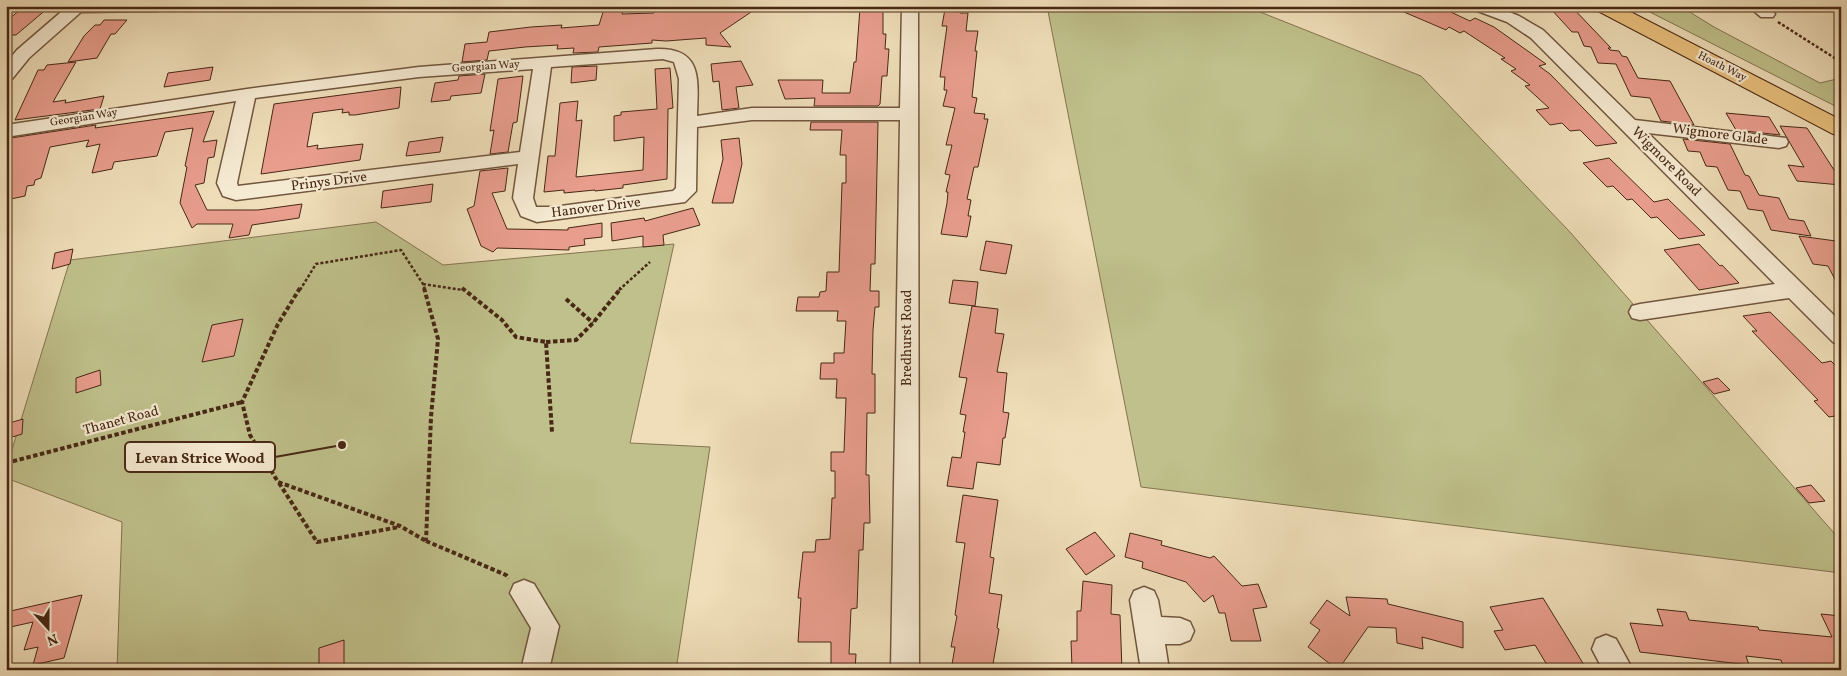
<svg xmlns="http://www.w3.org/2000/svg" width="1847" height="676" viewBox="0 0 1847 676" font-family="Vollkorn,serif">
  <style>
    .green { fill: #bfc08b; stroke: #847450 }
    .building { fill: #e89d8d; stroke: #482815 }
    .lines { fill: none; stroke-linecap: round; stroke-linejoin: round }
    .minor-casing { stroke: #72563e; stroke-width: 3 }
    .major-casing { stroke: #482815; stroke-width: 2 }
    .path-far1 { stroke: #482815; stroke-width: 2.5; stroke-dasharray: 3 2; stroke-linecap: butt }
    .path { stroke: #482815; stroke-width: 4; stroke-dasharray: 4.5 2.5; stroke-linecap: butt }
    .minor { fill: #f5ead2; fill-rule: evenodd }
    .major { fill: #e8bf7c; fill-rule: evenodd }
    .labels { text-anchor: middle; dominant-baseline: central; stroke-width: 4.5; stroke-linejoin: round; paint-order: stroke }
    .far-street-label { font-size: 11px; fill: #482815; stroke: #f5ead2 }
    .street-label { font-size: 14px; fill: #482815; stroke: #f5ead2 }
    .leader { fill: none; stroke: #482815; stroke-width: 2 }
    .callout-dot { fill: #482815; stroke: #f5ead2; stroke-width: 2 }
    .callout { fill: #f5ead2; stroke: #482815; stroke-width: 2 }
    .callout-label { font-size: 15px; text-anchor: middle; font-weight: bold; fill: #482815 }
  </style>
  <rect width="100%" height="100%" fill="#efdeb9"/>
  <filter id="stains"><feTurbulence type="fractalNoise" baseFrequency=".004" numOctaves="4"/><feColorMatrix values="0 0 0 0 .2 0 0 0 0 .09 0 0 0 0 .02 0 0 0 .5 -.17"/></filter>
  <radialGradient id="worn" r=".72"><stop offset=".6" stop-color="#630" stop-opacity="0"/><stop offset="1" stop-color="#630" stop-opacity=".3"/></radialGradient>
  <path class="green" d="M 1047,6 L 1245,6 L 1421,76 L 1569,231 L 1841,541 L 1841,573 L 1141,487 Z
    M 1638,6 L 1680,6 L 1714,27 L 1820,83 L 1841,78 L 1841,109 Z
    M 376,222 L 443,265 L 674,244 L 630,443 L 710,447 L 676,670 L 117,670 L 122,522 L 6,478 L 6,469 L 70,260 Z"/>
  <path class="building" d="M 608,6 L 624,6 L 622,14 L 654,13 L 656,6 L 760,6 L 720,33 L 731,47 L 706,45 L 706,38 L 666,41 L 652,40 L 652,43 L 599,47 L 598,52 L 573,53 L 574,48 L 557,49 L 558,45 L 525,47 L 489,51 L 487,60 L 462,62 L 465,44 L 487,42 L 489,32 L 531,27 L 562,25 L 561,28 L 599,25 L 604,9 L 607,9 Z
    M 1390,6 L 1438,6 L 1470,21 L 1475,18 L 1494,27 L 1546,64 L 1539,66 L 1550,74 L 1617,143 L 1596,146 L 1580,130 L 1570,131 L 1562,123 L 1550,125 L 1536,110 L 1549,108 L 1525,86 L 1530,85 L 1511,71 L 1516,69 L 1501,59 L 1505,58 L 1464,31 L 1460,33 L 1449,27 L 1446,30 Z
    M 1571,6 L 1611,48 L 1608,48 L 1610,50 L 1619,51 L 1622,56 L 1627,57 L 1638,78 L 1670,81 L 1694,125 L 1661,121 L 1650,98 L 1631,96 L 1616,64 L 1598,63 L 1591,47 L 1584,46 L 1578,32 L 1572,32 L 1550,8 Z
    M 23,7 L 48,8 L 16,35 L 6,35 L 6,22 Z
    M 860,8 L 883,8 L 883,34 L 886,34 L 885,49 L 889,49 L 887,76 L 882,76 L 880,104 L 878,106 L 814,106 L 815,98 L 785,99 L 778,80 L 823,80 L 822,93 L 850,93 L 854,62 L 856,62 Z
    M 945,9 L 960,10 L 960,13 L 968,13 L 966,31 L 978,31 L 975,51 L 977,51 L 972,97 L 977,98 L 974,113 L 985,114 L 984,119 L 988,119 L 978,167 L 974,167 L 967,199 L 971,200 L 968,216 L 971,216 L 967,237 L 941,234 L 947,203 L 948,192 L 946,192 L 950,175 L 945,174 L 952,145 L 946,145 L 955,108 L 943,106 L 947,90 L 944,90 L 945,77 L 940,77 L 947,26 L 942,26 Z
    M 104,20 L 127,20 L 115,34 L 111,34 L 97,58 L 68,62 L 84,36 L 95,25 L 100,25 Z
    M 741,61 L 753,85 L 736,87 L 739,108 L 722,110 L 719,81 L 713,82 L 711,64 Z
    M 76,62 L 53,102 L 66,100 L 65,103 L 104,96 L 100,109 L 15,120 L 38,70 L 44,70 L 47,65 Z
    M 597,66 L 596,80 L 571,83 L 572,67 Z
    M 213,67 L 210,80 L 164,87 L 168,73 Z
    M 670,68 L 673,108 L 668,109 L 667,179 L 623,185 L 623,188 L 595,191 L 595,190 L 564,193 L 564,190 L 544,192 L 548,156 L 555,156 L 560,103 L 578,101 L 576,121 L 582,120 L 576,177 L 643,170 L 644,137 L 614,141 L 614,116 L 621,115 L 621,112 L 657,109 L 655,69 Z
    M 485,74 L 481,93 L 451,96 L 450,100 L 431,102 L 435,83 L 458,80 L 459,76 Z
    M 523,76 L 517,122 L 513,123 L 508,152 L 490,154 L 494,130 L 490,131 L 498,79 Z
    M 401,87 L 399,108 L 355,115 L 349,115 L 349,112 L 342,113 L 343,109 L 313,113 L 307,147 L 318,145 L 317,149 L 363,144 L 360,160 L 261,174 L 274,104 Z
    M 214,111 L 203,142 L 217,140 L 214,157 L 208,158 L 204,183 L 195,185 L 207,210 L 258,210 L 302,204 L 299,218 L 252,225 L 249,235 L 229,238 L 233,224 L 197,224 L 192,228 L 180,203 L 187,167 L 185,166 L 193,128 L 165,132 L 157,156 L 114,162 L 112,169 L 92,173 L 100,144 L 86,147 L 89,140 L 50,147 L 41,178 L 35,180 L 34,185 L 27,186 L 25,196 L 6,200 L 6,151 L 11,138 L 96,125 L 95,128 Z
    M 1726,113 L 1769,117 L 1780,135 L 1736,130 Z
    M 811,122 L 878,122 L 875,264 L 871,264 L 870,291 L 879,291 L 879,307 L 875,307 L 873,330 L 872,374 L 875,374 L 875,413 L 867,413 L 866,475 L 869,475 L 870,523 L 864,523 L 863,550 L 859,550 L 857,608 L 851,609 L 849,654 L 856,654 L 855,670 L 831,670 L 831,642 L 798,642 L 801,598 L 798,598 L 803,552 L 815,552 L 816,540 L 830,539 L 832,498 L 835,498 L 835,471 L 831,471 L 831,452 L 844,452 L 846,398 L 836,398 L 837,379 L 820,379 L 821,363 L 834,363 L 834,353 L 844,353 L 846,321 L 837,321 L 838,311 L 796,311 L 798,297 L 819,297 L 820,292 L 826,291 L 827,272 L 839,272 L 842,183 L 846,183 L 846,155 L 840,155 L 842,130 L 810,130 Z
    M 1780,126 L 1807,128 L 1834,170 L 1841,170 L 1841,185 L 1797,181 L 1788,165 L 1804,167 Z
    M 443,137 L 440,152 L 406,156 L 409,142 Z
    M 739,138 L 742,164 L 733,203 L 712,203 L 723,159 L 721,140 Z
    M 1683,139 L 1730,144 L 1745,175 L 1749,176 L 1759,195 L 1779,198 L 1789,219 L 1804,221 L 1811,236 L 1771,230 L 1763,211 L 1748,209 L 1740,191 L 1728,190 L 1717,167 L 1706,166 L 1700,152 L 1688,151 Z
    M 1609,158 L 1654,202 L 1668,199 L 1705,235 L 1679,239 L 1657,217 L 1651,218 L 1632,199 L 1627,200 L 1613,186 L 1607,187 L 1583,163 Z
    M 508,168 L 505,191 L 492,193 L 507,229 L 568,230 L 568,228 L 602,223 L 602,237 L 584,239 L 585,245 L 569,247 L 569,250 L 497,248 L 493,252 L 481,246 L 467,209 L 474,206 L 480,171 Z
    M 433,184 L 431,202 L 381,208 L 383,191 Z
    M 693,208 L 700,225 L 663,235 L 664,245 L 643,247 L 643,236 L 612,241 L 611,223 L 644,218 L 645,221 Z
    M 1799,236 L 1836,241 L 1841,249 L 1841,291 L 1828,266 L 1813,264 Z
    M 986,241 L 1012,245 L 1006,274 L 980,270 Z
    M 1699,244 L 1720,266 L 1722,265 L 1739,283 L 1699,290 L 1664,250 Z
    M 73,249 L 70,264 L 52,269 L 55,253 Z
    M 953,280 L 978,282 L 975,306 L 949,303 Z
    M 972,306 L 998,309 L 995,333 L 1004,334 L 997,372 L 1007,373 L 1003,412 L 1009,413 L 1005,438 L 1003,438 L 1000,465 L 977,462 L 973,489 L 947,486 L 952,457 L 961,458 L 965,432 L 963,432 L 966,415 L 960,414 L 967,378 L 959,377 Z
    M 1770,312 L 1822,363 L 1831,361 L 1841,371 L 1841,415 L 1829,417 L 1814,401 L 1818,400 L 1752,331 L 1757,331 L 1743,316 Z
    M 243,319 L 234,356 L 202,362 L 212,325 Z
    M 100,370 L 101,385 L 76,393 L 76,378 Z
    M 1718,378 L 1730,390 L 1714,394 L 1703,382 Z
    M 23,419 L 22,434 L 6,439 L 6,424 Z
    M 1811,485 L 1825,501 L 1809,503 L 1796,488 Z
    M 963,495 L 998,500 L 990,557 L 994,558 L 989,593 L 1002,595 L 997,628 L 999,629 L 992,670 L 951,670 L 955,647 L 951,647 L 957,616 L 955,615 L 965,543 L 956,542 Z
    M 1095,532 L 1115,556 L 1086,575 L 1066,549 Z
    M 1130,533 L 1162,541 L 1161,545 L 1210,558 L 1214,556 L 1242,586 L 1258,584 L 1267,607 L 1253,609 L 1261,641 L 1231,641 L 1225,613 L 1219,613 L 1213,595 L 1204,602 L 1186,582 L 1142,568 L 1143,562 L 1125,557 Z
    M 1083,581 L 1112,585 L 1111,614 L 1120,615 L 1122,670 L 1072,668 L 1071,641 L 1077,641 L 1077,611 L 1081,611 Z
    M 82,595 L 64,658 L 33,665 L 38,647 L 24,650 L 33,622 L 6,628 L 6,612 Z
    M 1346,597 L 1387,599 L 1388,604 L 1463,622 L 1463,648 L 1422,637 L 1423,649 L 1397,643 L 1396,628 L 1368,627 L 1338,670 L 1308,647 L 1320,630 L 1310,623 L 1327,600 L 1350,616 Z
    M 1543,598 L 1575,650 L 1587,670 L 1550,670 L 1535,645 L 1505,650 L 1494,631 L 1503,630 L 1490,607 Z
    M 1657,609 L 1686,612 L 1689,620 L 1758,627 L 1759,630 L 1832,637 L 1821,614 L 1841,616 L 1841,670 L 1785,670 L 1781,660 L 1746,656 L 1749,665 L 1640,652 L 1630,623 L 1663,626 Z
    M 344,640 L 344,667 L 335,670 L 319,670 L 319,648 Z"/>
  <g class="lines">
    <defs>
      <path id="minor" d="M 68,6 L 165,6 L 163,9 L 157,11 L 81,12 L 29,58 L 12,79 L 6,80 L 6,63 L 17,50 Z
        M 902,6 L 918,6 L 919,670 L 891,670 L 900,120 L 752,120 L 697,127 L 696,191 L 685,202 L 537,222 L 521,216 L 513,198 L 518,164 L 236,200 L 223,196 L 217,183 L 236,101 L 6,137 L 6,125 L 247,89 L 419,67 L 657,49 C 703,48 698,80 697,116 L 752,108 L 900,108 ZM 663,59 L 674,62 L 679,79 L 676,188 L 673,191 L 553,207 L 536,207 L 533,198 L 551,67 ZM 533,69 L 520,152 L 238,186 L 237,183 L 255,98 L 419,77 Z
        M 1470,6 L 1494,6 L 1519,16 L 1543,30 L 1635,120 L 1786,138 L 1788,142 L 1786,146 L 1779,148 L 1648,133 L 1841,322 L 1841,345 L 1833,342 L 1789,298 L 1640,320 L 1632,318 L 1629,312 L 1632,306 L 1640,304 L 1775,284 L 1531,38 L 1507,22 L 1472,9 Z
        M 1748,6 L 1767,6 L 1775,14 L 1773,17 L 1761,17 Z
        M 524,580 L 534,584 L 559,626 L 549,670 L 521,670 L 531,628 L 510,593 L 514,584 Z
        M 1144,587 L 1154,591 L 1158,600 L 1161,617 L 1180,618 L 1190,622 L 1194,631 L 1190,640 L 1180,644 L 1165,644 L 1169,670 L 1141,670 L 1130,600 L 1134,591 Z
        M 1606,635 L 1616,639 L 1633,670 L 1603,670 L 1592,649 L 1596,639 Z"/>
      <path id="major" d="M 1593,6 L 1619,6 L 1841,120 L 1841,136 L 1833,134 L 1596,10 Z"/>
    </defs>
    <use href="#minor" class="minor-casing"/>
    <use href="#major" class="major-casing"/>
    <path class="path-far1" d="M 1778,22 L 1841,62
      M 423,284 L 463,290
      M 300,290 L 316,264 L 401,250 L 423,284 L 425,290
      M 619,290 L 650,262"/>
    <path class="path" d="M 300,288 L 278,324 L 242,402 L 250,435 L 278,482 L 400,526 L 426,541
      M 424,288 L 438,339 L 431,417 L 426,541
      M 462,288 L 502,320 L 516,337 L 546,342 L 552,432
      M 566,299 L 593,323
      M 546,342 L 576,340 L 593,323 L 621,288
      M 6,463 L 242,402
      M 279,483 L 317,542 L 399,527
      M 426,541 L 506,575 L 509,578"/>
    <use href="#minor" class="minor"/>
    <use href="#major" class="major"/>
  </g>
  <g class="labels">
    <g class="far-street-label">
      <text transform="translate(486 67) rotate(-4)">Georgian Way</text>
      <text transform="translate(1722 67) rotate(27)">Hoath Way</text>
      <text transform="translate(84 118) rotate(-9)">Georgian Way</text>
    </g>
    <g class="street-label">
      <text transform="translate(1720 135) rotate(7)">Wigmore Glade</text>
      <text transform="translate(1666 162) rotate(45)">Wigmore Road</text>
      <text transform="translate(329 182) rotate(-7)">Prinys Drive</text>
      <text transform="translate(596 208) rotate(-7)">Hanover Drive</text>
      <text transform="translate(907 338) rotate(-90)">Bredhurst Road</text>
      <text transform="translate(121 421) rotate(-15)">Thanet Road</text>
    </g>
  </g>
  <path class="leader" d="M342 445L275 457"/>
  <circle class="callout-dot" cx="342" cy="445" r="5"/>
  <rect class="callout" x="125" y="442" width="150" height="30" rx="5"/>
  <g class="callout-label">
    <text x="200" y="463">Levan Strice Wood</text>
  </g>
  <rect width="1847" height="676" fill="none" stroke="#efdeb9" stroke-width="25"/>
  <rect x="8" y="8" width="1832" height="661" fill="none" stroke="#482815" stroke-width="2.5"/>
  <rect x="12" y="12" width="1822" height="651" fill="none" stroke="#482815"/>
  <g transform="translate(48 628) rotate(159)" stroke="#f5ead2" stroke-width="4" paint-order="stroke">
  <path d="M0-4L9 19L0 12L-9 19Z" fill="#482815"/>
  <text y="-8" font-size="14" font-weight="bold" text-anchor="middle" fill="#482815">N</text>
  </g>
  <rect width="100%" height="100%" filter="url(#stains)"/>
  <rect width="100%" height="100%" fill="url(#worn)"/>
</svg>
